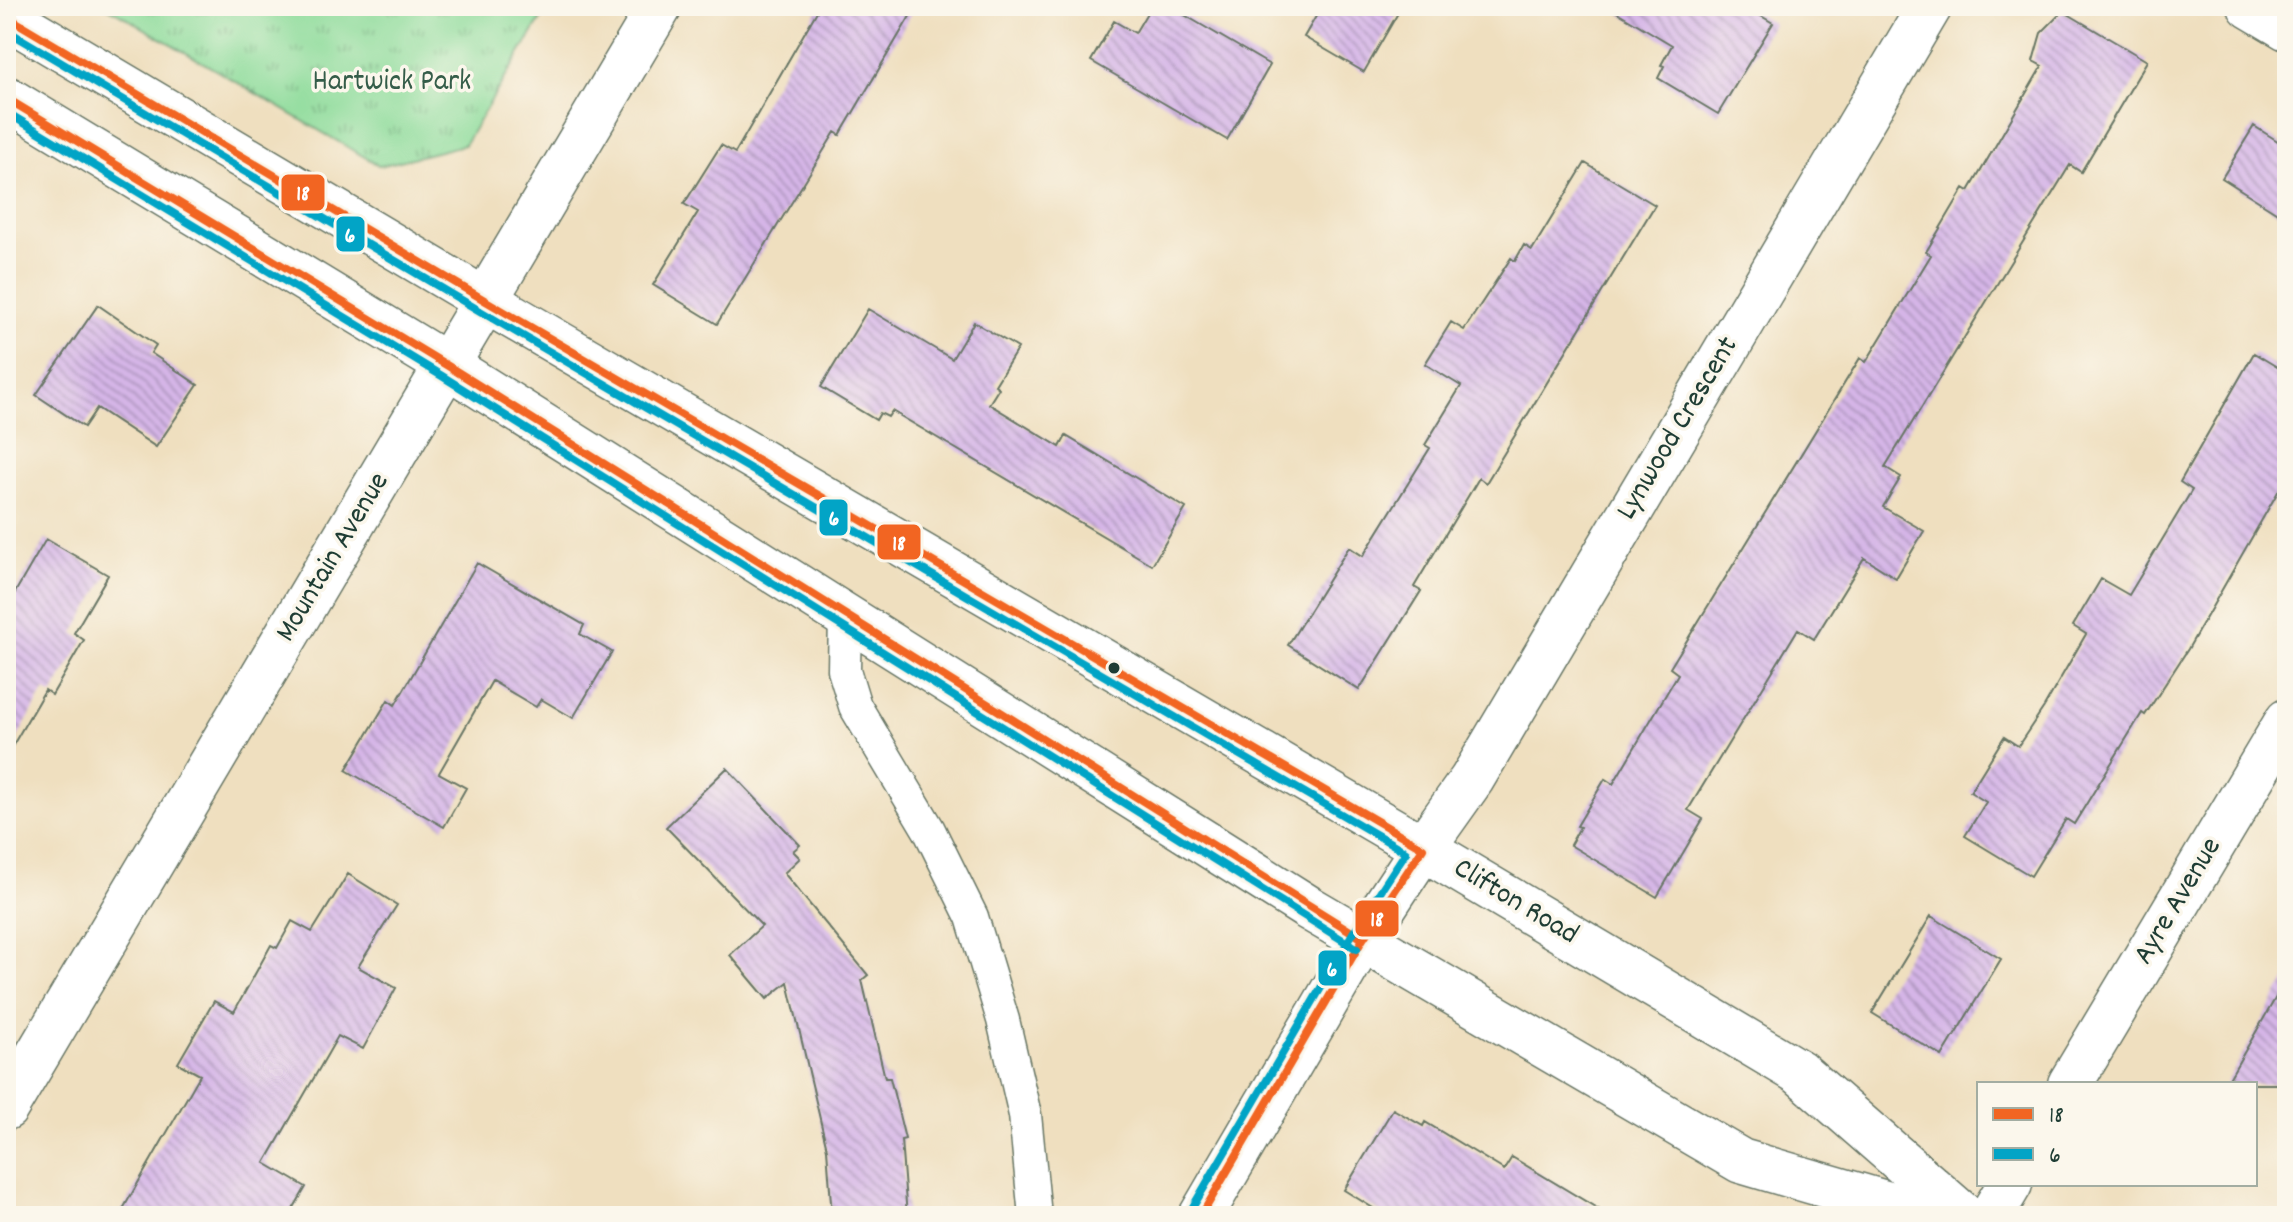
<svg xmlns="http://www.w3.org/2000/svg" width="2293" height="1222" viewBox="0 0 2293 1222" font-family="Dekko,sans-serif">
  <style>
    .park { fill: url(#park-tufts); stroke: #568c68; stroke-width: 2 }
    .building { fill: url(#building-back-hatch) }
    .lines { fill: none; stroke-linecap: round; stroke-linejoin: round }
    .service-casing { stroke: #687665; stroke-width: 35 }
    .minor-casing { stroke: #687665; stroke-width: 47 }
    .secondary-casing { stroke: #687665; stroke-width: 47 }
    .service { stroke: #fff; stroke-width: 32 }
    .minor { stroke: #fff; stroke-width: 44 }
    .secondary { stroke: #fff; stroke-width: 44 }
    .bus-1-casing { stroke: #fbf7ec; stroke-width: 14 }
    .bus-2-casing { stroke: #fbf7ec; stroke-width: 14 }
    .bus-1 { stroke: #f26522; stroke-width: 8 }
    .bus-2 { stroke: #02a4c6; stroke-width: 8 }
    .bus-dot { fill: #1f3d34; stroke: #fbf7ec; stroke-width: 3 }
    .labels { text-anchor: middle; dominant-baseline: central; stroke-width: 7; stroke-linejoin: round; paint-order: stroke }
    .park-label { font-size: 30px; fill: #355d49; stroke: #fbf7ec }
    .street-label { font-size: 30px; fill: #1f3d34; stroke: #fbf7ec }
    .line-badge { stroke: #fbf7ec; stroke-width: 3 }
    .badge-label { font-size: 22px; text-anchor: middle; font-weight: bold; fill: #fff }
  </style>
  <defs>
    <pattern id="park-tufts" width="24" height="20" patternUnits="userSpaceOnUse" patternTransform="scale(2)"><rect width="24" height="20" fill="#8edc9b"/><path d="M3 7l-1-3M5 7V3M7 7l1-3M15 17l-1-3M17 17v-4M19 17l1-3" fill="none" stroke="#73b47f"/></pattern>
    <pattern id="building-back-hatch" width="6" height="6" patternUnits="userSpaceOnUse" patternTransform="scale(2)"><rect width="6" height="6" fill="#d5b5e7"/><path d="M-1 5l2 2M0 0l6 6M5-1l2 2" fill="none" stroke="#ac94bc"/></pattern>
  </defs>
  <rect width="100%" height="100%" fill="#fbf7ec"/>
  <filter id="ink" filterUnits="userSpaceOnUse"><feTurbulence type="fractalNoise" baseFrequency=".0125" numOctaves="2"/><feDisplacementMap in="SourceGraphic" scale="16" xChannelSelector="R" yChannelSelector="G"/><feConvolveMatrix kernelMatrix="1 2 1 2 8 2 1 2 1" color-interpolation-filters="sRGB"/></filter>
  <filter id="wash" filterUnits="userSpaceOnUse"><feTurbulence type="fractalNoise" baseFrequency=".006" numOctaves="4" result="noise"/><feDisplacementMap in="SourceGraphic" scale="32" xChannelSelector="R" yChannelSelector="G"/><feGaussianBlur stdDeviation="1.8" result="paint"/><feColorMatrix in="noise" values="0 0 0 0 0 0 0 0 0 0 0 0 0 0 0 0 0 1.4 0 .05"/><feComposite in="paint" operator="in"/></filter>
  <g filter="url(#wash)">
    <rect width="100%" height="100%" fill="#efdfbf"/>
    <path class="park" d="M 106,6 L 549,6 L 464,145 L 380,166 Z"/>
    <g id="blocks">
      <path class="building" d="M 820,6 L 916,6 L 840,135 L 835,132 L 717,324 L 653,285 L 698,212 L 684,204 L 721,145 L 735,153 Z
        M 1151,6 L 1169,6 L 1270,65 L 1227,140 L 1091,61 L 1114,21 L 1135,33 Z
        M 1322,6 L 1402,6 L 1364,72 L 1304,37 Z
        M 1607,6 L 1744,6 L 1773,23 L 1718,114 L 1658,78 L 1664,66 L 1661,65 L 1672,45 Z
        M 2063,11 L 2147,61 L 2081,172 L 2070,165 L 1885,467 L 1901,477 L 1883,507 L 1924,531 L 1896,578 L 1864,558 L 1814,639 L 1798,629 L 1688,810 L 1703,819 L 1657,897 L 1570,845 L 1580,827 L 1577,826 L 1605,779 L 1613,784 L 1678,674 L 1670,668 L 1860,358 L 1866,362 L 1931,255 L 1926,252 L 1964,188 L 1969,191 L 2042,66 L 2033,61 L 2041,33 Z
        M 2254,126 L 2287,147 L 2287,219 L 2222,178 Z
        M 1585,163 L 1655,205 L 1486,483 L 1479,478 L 1414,587 L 1421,591 L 1359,690 L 1288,645 L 1349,547 L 1363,556 L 1430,448 L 1425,445 L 1461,386 L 1425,364 L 1451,322 L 1464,330 L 1511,258 L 1515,261 L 1524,245 L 1532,250 Z
        M 98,305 L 156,345 L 151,353 L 198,385 L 156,447 L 97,408 L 84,427 L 36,395 Z
        M 868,309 L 952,359 L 974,322 L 1018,348 L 995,385 L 999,388 L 989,404 L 1060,447 L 1066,436 L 1186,508 L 1152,565 L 892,411 L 888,417 L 880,413 L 876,420 L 821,387 Z
        M 2254,353 L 2287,373 L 2287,476 L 2188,649 L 2145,715 L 2142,713 L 2074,824 L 2066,819 L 2031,876 L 1965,836 L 1986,802 L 1970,792 L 2004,737 L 2018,746 L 2044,707 L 2086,634 L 2073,626 L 2101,579 L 2129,595 L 2192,490 L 2180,482 Z
        M 46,539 L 108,575 L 74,633 L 84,640 L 52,695 L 45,690 L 6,757 L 6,608 Z
        M 477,563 L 584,625 L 580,634 L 612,652 L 573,718 L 541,699 L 536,707 L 492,681 L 439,773 L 466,788 L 444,827 L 346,770 L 388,700 L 395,705 Z
        M 727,768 L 800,845 L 793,851 L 800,858 L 784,873 L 868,975 L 862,980 L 885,1078 L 890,1078 L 905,1139 L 901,1140 L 907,1216 L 832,1216 L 827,1149 L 788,982 L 767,999 L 730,955 L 762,926 L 666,827 Z
        M 348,874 L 397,905 L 358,967 L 396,988 L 363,1049 L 338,1036 L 265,1163 L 306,1187 L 289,1216 L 119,1216 L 200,1075 L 178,1063 L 214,1001 L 234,1012 L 271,945 L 277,948 L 292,921 L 312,932 Z
        M 1931,916 L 2001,959 L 1942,1056 L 1872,1013 Z
        M 2287,978 L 2287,1084 L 2226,1084 Z
        M 1393,1109 L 1423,1126 L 1425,1122 L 1504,1170 L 1512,1157 L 1610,1216 L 1386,1216 L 1344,1190 Z"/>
    </g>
  </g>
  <g filter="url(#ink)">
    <use href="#blocks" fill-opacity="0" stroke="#687665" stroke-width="2"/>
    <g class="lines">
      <defs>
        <path id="service" d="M 845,614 L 844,670 L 855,706 L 929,830 L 972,917 L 1003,1020 L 1025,1115 L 1035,1216"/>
        <path id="minor" d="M 2250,6 L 2287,28
          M 1423,848 L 1472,779 L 1930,6
          M 2070,1084 L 2287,721
          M 6,1108 L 660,6
          M 1991,1216 L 2010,1184"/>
        <path id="secondary" d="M 6,16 L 486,301 L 1423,848 L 1799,1072 L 1964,1216
          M 6,98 L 448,366 L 1307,907 L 1741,1161 L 1930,1216
          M 1201,1216 L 1363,939 L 1423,848"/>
      </defs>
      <use href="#service" class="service-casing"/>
      <use href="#minor" class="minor-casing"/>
      <use href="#secondary" class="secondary-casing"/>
      <use href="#service" class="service"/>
      <use href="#minor" class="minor"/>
      <use href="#secondary" class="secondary"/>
      <defs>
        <path id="bus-1" d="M 6,16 L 486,301 L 1423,848 L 1363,939 L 1201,1216
          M 6,98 L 448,366 L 1363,939"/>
        <path id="bus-2" d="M 6,30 L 480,311 L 1406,852 L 1353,933 L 1191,1210
          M 6,112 L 442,376 L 1357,949"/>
      </defs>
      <use href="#bus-1" class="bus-1-casing"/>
      <use href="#bus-2" class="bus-2-casing"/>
      <use href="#bus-1" class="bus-1"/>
      <use href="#bus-2" class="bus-2"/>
    </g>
  </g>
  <circle class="bus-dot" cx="1114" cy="668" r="7"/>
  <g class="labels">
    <g class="park-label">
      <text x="392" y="83">Hartwick Park</text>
    </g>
    <g class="street-label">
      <text transform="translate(1679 429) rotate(-59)">Lynwood Crescent</text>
      <text transform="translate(334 558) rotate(-59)">Mountain Avenue</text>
      <text transform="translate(2179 902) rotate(-59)">Ayre Avenue</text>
      <text transform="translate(1515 903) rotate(31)">Clifton Road</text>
    </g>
  </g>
  <g class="line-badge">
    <rect x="280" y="173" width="46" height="39" rx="8" fill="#f26522"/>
    <rect x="335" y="215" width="31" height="38" rx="8" fill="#02a4c6"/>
    <rect x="818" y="498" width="31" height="39" rx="8" fill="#02a4c6"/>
    <rect x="876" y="523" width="46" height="38" rx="8" fill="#f26522"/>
    <rect x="1354" y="899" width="46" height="39" rx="8" fill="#f26522"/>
    <rect x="1317" y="949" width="31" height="38" rx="8" fill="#02a4c6"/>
  </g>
  <g class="badge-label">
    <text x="303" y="200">18</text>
    <text x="350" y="242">6</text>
    <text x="834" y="525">6</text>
    <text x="899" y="550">18</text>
    <text x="1377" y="926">18</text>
    <text x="1332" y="976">6</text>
  </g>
  <rect width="2293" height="1222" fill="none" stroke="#fbf7ec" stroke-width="32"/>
  <rect x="1977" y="1082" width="280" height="104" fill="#fbf7ec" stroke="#a3ada2" stroke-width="2"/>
  <rect x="1993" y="1108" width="40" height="12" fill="#f26522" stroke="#a3ada2" stroke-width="2"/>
  <text x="2049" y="1122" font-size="24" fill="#1f3d34">18</text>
  <rect x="1993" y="1148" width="40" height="12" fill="#02a4c6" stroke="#a3ada2" stroke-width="2"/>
  <text x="2049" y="1162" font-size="24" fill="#1f3d34">6</text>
</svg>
